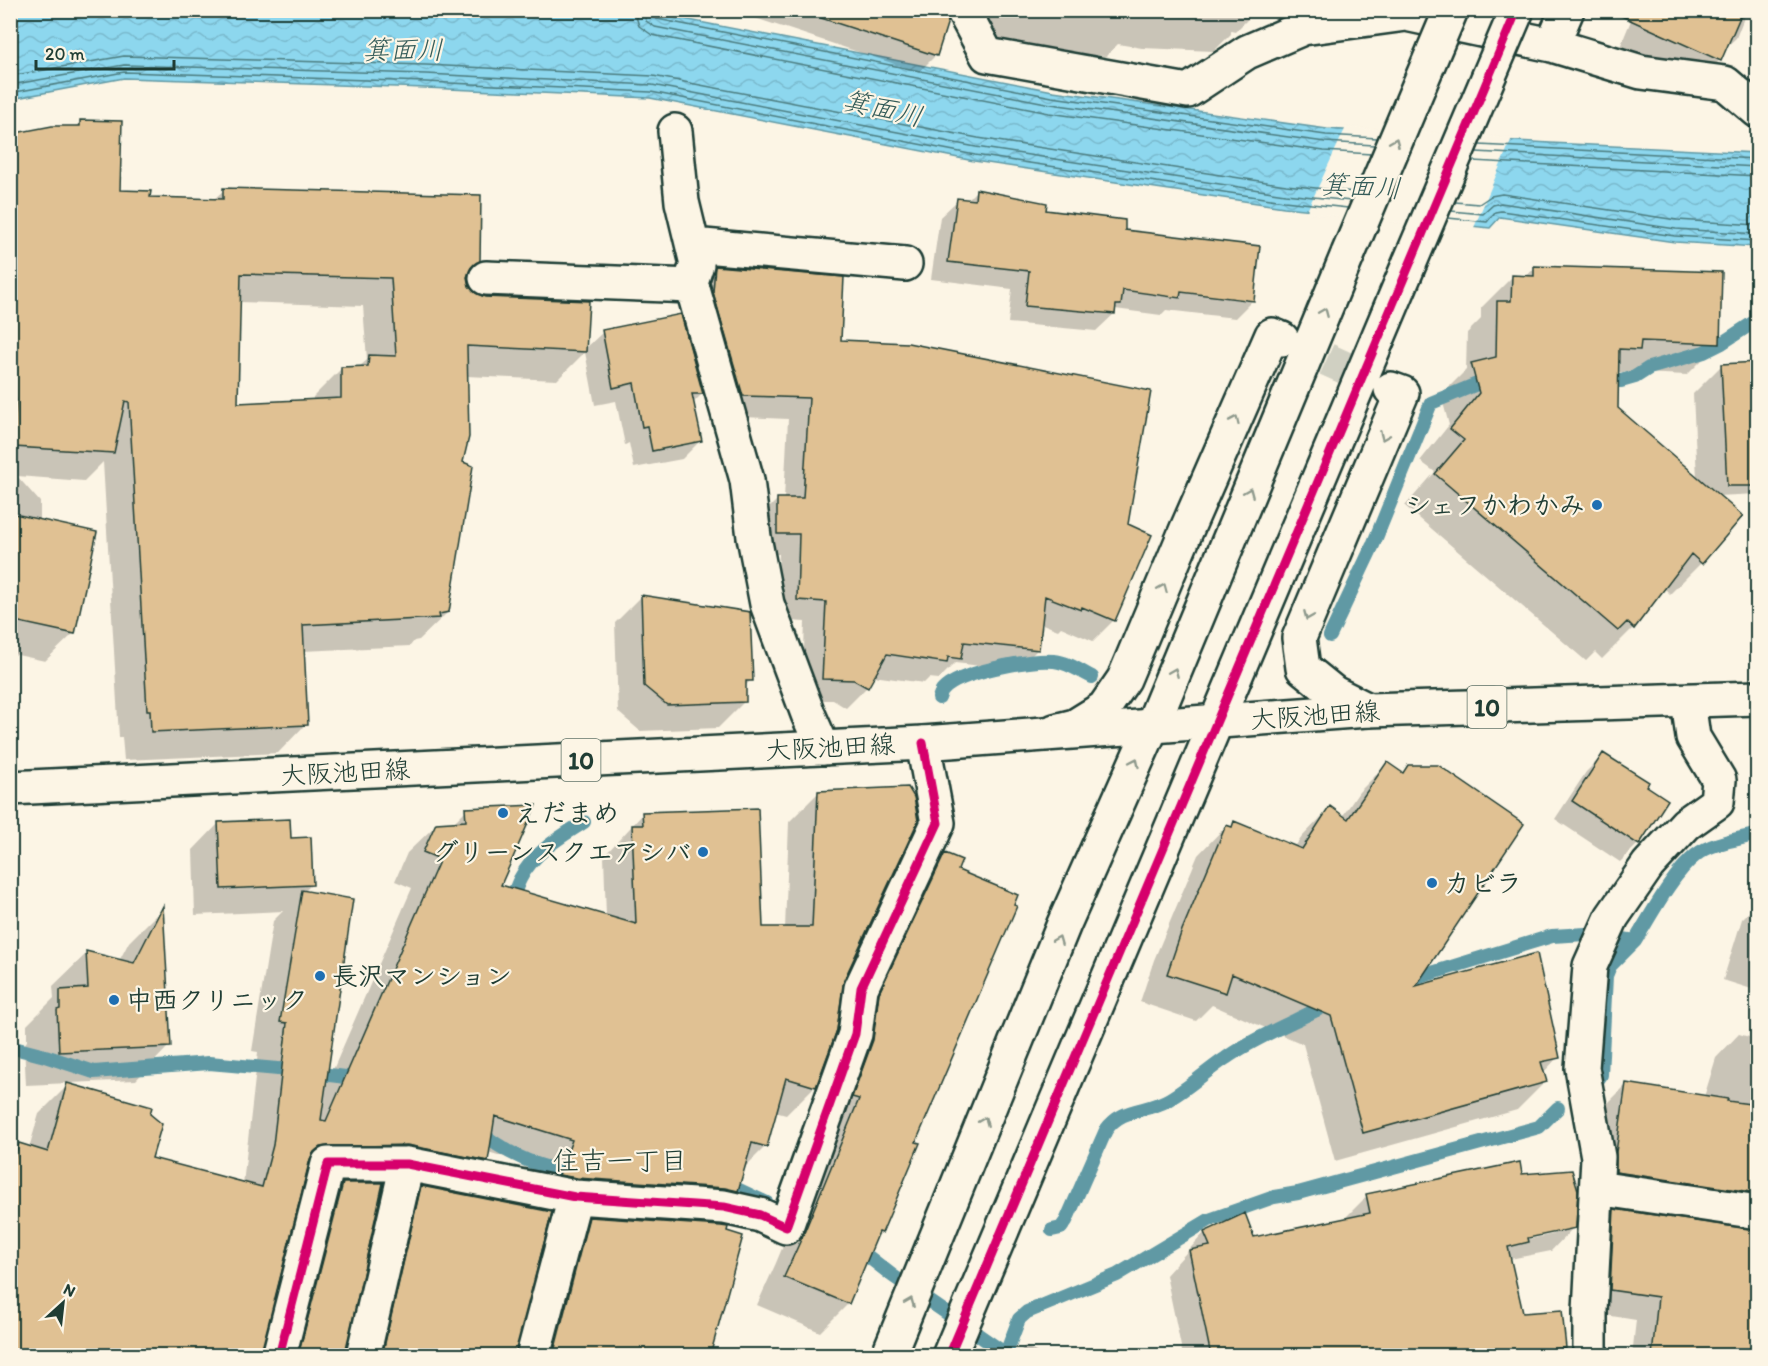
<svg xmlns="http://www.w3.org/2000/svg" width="1768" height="1366" viewBox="0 0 1768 1366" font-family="Itim,'Klee One',sans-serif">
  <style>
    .water { fill: url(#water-waves); stroke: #6199a4; stroke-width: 1.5 }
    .pier { fill: #fcf5e5 }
    .shadow { fill: #0003; fill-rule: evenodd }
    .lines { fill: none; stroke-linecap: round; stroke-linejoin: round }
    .shore { stroke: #4b7b7e; stroke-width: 1.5 }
    .stream { stroke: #6199a4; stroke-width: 14 }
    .building { fill: #e0c193; stroke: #1f3d34; stroke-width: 1.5; fill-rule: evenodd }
    .minor-tunnel { stroke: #d0d0c2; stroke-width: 33; stroke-dasharray: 33 16; stroke-linecap: butt }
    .minor-casing { stroke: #1f3d34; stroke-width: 38 }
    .major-casing { stroke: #1f3d34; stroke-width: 38 }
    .minor { stroke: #fcf5e5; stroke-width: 33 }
    .major { stroke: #fcf5e5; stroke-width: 33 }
    .minor-bridge-casing { stroke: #1f3d34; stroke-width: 38; stroke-linecap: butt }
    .minor-bridge { stroke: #fcf5e5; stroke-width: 33 }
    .cycleway-casing { stroke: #fcf5e5; stroke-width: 13 }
    .cycleway { stroke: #d6006c; stroke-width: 9 }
    .oneway { stroke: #8e998c }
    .poi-dot { fill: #1f6fb2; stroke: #fcf5e5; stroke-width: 2 }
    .labels { text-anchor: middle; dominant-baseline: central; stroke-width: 4.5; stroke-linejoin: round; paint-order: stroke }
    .shield { fill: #fcf5e5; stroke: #617469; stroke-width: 1.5 }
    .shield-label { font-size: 24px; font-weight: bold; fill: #1f3d34 }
    .poi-label { font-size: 26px; font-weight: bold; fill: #1f3d34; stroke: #fcf5e5; text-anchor: start }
    .street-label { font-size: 26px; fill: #1f3d34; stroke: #fcf5e5 }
    .water-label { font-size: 27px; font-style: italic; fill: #355c59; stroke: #fcf5e5 }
    .neighbourhood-label { font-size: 27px; fill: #1f3d34; stroke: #fcf5e5 }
  </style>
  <defs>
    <pattern id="water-waves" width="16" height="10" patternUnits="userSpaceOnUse" patternTransform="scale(1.5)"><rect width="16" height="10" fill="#8dd7ee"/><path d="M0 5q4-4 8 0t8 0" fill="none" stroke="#79b9cd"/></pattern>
  </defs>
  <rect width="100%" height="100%" fill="#fcf5e5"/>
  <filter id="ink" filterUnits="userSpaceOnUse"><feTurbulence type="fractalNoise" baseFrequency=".0167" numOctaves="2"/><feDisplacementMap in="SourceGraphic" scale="12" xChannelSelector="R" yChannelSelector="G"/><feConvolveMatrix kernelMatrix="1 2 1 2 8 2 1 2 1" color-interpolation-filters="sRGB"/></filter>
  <g filter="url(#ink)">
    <path class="water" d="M 11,11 L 643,11 L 1053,91 L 1327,129 L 1550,143 L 1757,153 L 1757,247 L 1675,242 L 1500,217 L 1490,228 L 1284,207 L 974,161 L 650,98 L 426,88 L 124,78 L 11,99 Z"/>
    <path class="pier" d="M 1346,127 L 1512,138 L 1473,230 L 1306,213 Z"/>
    <path class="shadow" d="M 731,10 L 943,10 L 936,55 L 919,72 Z
      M 955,10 L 1252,10 L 1252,15 L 1235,32 L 1231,31 L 1231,34 L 1214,51 L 1142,48 L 1118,44 L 1106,56 L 1026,52 L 977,46 Z
      M 1618,10 L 1747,10 L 1736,38 L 1724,49 L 1720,60 L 1690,89 L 1613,64 L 1632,18 Z
      M 80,122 L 118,192 L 149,199 L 213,200 L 224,190 L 468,270 L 466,277 L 468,287 L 475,295 L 585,349 L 603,332 L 702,394 L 693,403 L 700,441 L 682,459 L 634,468 L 629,443 L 625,445 L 616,401 L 595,405 L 585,352 L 557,380 L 466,376 L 461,463 L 448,612 L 419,640 L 414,641 L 410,646 L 303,651 L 306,724 L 278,753 L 124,760 L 122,737 L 119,737 L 103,462 L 84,481 L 17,476 L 40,502 L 40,521 L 74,633 L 45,661 L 13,654 L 10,656 L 10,136 L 74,128 ZM 239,302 L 363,306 L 367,360 L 358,368 L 342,368 L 313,397 L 313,401 L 236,405 Z
      M 976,191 L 1044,211 L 1123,232 L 1253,300 L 1235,318 L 1166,310 L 1161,315 L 1115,309 L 1114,314 L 1096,331 L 1008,323 L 1012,289 L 931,279 L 940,217 L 958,200 L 966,201 Z
      M 716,267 L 839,342 L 1127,525 L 1114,620 L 1093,641 L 1061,627 L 1058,630 L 1040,623 L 1038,649 L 1017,670 L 955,663 L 939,679 L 929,678 L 924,683 L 873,676 L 867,687 L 846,708 L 833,700 L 802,700 L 805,622 L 777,620 L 779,554 L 756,554 L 757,520 L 778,499 L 784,499 L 788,419 L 722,416 L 695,288 Z
      M 1535,268 L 1718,344 L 1687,375 L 1617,372 L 1616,408 L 1697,479 L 1693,394 L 1722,365 L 1758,364 L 1758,494 L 1717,496 L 1701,563 L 1670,594 L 1664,588 L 1633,628 L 1602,659 L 1595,652 L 1586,661 L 1405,506 L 1435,472 L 1420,461 L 1449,425 L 1441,395 L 1466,370 L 1467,333 L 1481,319 L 1481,308 L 1512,277 L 1525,277 Z
      M 641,597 L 751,680 L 744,687 L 745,701 L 718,728 L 640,731 L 618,712 L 615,623 Z
      M 1604,754 L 1638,844 L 1620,862 L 1555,819 L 1586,772 Z
      M 1387,764 L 1401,774 L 1409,767 L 1413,989 L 1558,1057 L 1543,1073 L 1545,1082 L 1517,1110 L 1335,1161 L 1303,1044 L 1212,1005 L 1196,1021 L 1140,1002 L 1154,960 L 1198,855 L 1226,826 L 1230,828 L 1234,823 L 1294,848 L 1302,837 L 1330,808 L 1342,817 L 1359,792 Z
      M 818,793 L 843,980 L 815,1086 L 786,1115 L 775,1112 L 766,1146 L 743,1169 L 737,1190 L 708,1219 L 531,1204 L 544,1169 L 488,1152 L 487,1160 L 458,1189 L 377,1174 L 304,1175 L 10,1356 L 10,1153 L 19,1145 L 29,1148 L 39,1114 L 68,1085 L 150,1159 L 243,1184 L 258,1052 L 252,1051 L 273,921 L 283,911 L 195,915 L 193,850 L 219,823 L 290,839 L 312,884 L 304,892 L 326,1086 L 412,888 L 395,881 L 407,853 L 437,824 L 453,823 L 466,810 L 499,886 L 606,917 L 604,856 L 643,814 L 762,929 L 785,929 L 789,822 Z
      M 10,832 L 15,832 L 17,895 L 10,902 Z
      M 945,854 L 956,870 L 914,1142 L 881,1233 L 873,1240 L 848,1304 L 820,1332 L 757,1305 L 776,1263 L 832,1127 L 825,1125 L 917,882 Z
      M 1758,903 L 1758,991 L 1723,980 L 1742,919 Z
      M 161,910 L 169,1046 L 136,1080 L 26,1085 L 24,1045 L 27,1041 L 27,1025 L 54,998 L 53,986 L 87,953 L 119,961 L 129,942 Z
      M 1739,1034 L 1756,1039 L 1758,1034 L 1758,1356 L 1632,1356 L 1636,1320 L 1587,1312 L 1591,1234 L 1615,1211 L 1753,1232 L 1746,1220 L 1593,1195 L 1603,1108 L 1626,1085 L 1704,1097 L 1716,1058 Z
      M 1521,1175 L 1574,1227 L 1551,1251 L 1510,1259 L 1522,1315 L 1561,1311 L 1565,1356 L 1183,1356 L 1166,1275 L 1204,1233 L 1254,1238 L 1344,1219 L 1367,1196 ZM 1554,1231 L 1554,1234 L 1521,1241 L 1520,1238 Z
      M 343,1184 L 343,1356 L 278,1356 L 314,1213 Z
      M 422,1188 L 513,1356 L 361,1356 L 393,1217 Z
      M 590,1218 L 709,1355 L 711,1356 L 532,1356 L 561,1247 Z
      M 1025,1346 L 1043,1356 L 1016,1356 Z"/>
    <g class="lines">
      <path class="shore" d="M 634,10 L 639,26 L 652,35 L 1049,113 L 1324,151 L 1371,154
        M 643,10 L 646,21 L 655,27 L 1051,104 L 1325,142 L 1374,145
        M 651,10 L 652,16 L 657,19 L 1052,97 L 1326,135 L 1377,138
        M 10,76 L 124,56 L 426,65 L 653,76 L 978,138 L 1286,185 L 1355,192
        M 10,85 L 124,65 L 426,74 L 652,85 L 976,147 L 1285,194 L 1351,201
        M 10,93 L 124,72 L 426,82 L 651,92 L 975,155 L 1284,201 L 1348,208
        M 1479,145 L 1758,159
        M 1476,152 L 1758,167
        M 1473,161 L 1758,176
        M 1455,202 L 1479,204 L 1491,196 L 1502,194 L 1677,220 L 1758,225
        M 1451,211 L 1483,214 L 1493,205 L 1501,203 L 1676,229 L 1758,234
        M 1448,218 L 1487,222 L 1495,212 L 1501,211 L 1675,236 L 1758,241"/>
      <path class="stream" d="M 1602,381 L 1621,381 L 1635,377 L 1649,368 L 1704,352 L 1722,343 L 1751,324 L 1758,322
        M 1330,636 L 1373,545 L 1431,403 L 1477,384 L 1494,380
        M 939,698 C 940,695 941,692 943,690 C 959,672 1030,659 1054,661 C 1067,662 1080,671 1092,677
        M 510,905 C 513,897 516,887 520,879 C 533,853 560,837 584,822
        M 1623,939 L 1635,941 C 1651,915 1673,873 1696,855 C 1710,843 1740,839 1758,834
        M 1406,981 L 1552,936 L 1586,934
        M 10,1047 L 45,1056 L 94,1072 L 209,1063 L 289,1070 L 362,1079
        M 1597,1081 L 1601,1075 L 1606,976 L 1610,966 L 1635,941
        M 477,1130 C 507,1154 540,1170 579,1173
        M 721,1185 L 733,1187 L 767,1203
        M 1052,1230 L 1061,1228 L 1066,1221 L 1106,1130 C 1121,1108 1145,1112 1166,1101 C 1188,1089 1206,1071 1226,1058 C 1259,1035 1297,1021 1332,1002
        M 861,1251 L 893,1276 L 1006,1354
        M 1005,1356 L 1019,1319 L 1027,1312 L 1117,1275 L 1209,1220 L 1274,1197 L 1298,1193 L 1539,1127 L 1558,1108"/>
    </g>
    <path class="building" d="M 822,10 L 944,10 L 948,21 L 937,56 L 821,18 Z
      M 1608,10 L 1743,10 L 1721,61 Z
      M 80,120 L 122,121 L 120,190 L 151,191 L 150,197 L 223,199 L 223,188 L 481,195 L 480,261 L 471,268 L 467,277 L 469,286 L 476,293 L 485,297 L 589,301 L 586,352 L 467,346 L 469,437 L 463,462 L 473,466 L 449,612 L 439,614 L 440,618 L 303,625 L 308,725 L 151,732 L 150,710 L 147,710 L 129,402 L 125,401 L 114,453 L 14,447 L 16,399 L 10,399 L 10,134 L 52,126 L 80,126 ZM 241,274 L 391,278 L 396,356 L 369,355 L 368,366 L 341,367 L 341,398 L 238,403 Z
      M 976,189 L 1047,203 L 1046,210 L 1125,220 L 1125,230 L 1260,246 L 1254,301 L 1181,292 L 1180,298 L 1123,290 L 1121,305 L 1116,305 L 1115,314 L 1025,306 L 1029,271 L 948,262 L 957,198 L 975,200 Z
      M 715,266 L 844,277 L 841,340 L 908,343 L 1151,391 L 1128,524 L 1152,535 L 1115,621 L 1082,607 L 1081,610 L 1045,596 L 1039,650 L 964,642 L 961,659 L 948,657 L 947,663 L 887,654 L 868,688 L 854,680 L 822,679 L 826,602 L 797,600 L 799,534 L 777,534 L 777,498 L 803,498 L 809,398 L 743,396 L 713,292 Z
      M 1534,266 L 1722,272 L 1720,344 L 1641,341 L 1640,350 L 1619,349 L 1618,408 L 1743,516 L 1702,564 L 1691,554 L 1634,629 L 1627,622 L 1618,631 L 1435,474 L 1464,440 L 1450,429 L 1479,393 L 1471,363 L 1496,357 L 1497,301 L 1511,301 L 1512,275 L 1534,276 Z
      M 681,314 L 703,394 L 692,394 L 702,441 L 652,451 L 647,426 L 642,427 L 634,383 L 613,388 L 602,330 Z
      M 1758,362 L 1758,486 L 1727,486 L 1721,364 Z
      M 10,513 L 97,532 L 75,634 L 10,620 Z
      M 641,595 L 750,612 L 753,681 L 746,681 L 746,702 L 667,705 L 644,686 Z
      M 1603,753 L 1649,782 L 1647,786 L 1668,800 L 1639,845 L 1572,801 Z
      M 1387,762 L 1403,773 L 1408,765 L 1438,765 L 1524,824 L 1416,986 L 1537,953 L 1560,1058 L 1541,1062 L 1547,1082 L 1363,1133 L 1331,1016 L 1232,974 L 1226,993 L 1167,974 L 1182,930 L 1226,825 L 1232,827 L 1234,821 L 1302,849 L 1330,806 L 1348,819 Z
      M 908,787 L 914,797 L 918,821 L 844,980 L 837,1030 L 816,1087 L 786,1078 L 767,1147 L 752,1143 L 738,1191 L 725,1188 L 577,1178 L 559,1175 L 572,1140 L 495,1116 L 488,1161 L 407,1145 L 320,1147 L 314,1152 L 310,1159 L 261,1356 L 10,1356 L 10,1172 L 19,1143 L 48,1152 L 67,1083 L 152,1107 L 150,1114 L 162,1124 L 152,1158 L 262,1187 L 273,1145 L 287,1023 L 280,1022 L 302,890 L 353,899 L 321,1120 L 326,1121 L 440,859 L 423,852 L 436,823 L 466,821 L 465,808 L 536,805 L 501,885 L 636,924 L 632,825 L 643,825 L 642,812 L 758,808 L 763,927 L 812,927 L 818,791 Z
      M 290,819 L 291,838 L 311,837 L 313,885 L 221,889 L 218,822 Z
      M 945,853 L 962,860 L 958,870 L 1018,895 L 1014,905 L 1017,906 L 916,1142 L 920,1143 L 882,1233 L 879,1232 L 849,1304 L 784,1277 L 804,1233 L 859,1099 L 852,1097 L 873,1040 L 879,993 Z
      M 163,906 L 171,1047 L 59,1052 L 57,1010 L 60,1009 L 60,990 L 88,988 L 86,951 L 134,963 Z
      M 1626,1083 L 1728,1099 L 1727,1101 L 1758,1105 L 1758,1193 L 1616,1172 L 1616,1152 Z
      M 1520,1162 L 1522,1174 L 1572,1170 L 1578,1190 L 1576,1228 L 1528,1238 L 1529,1242 L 1508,1247 L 1523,1313 L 1562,1310 L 1566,1348 L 1556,1349 L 1557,1356 L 1211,1356 L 1189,1250 L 1210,1246 L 1204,1232 L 1245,1213 L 1254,1237 L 1370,1213 L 1366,1194 Z
      M 343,1183 L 383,1183 L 345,1356 L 298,1356 Z
      M 421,1186 L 552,1212 L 515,1356 L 382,1356 Z
      M 1614,1209 L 1758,1230 L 1758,1356 L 1652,1356 L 1658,1297 L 1610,1290 Z
      M 589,1217 L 721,1226 L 728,1227 L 727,1231 L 743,1236 L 710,1356 L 553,1356 Z"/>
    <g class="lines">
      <path class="minor-tunnel" d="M 1282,339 L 1387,387"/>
      <defs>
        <path id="minor" d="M 963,10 L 987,55 L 1188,91 L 1247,52 L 1303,28 L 1406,14 L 1552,45 L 1641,72 L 1725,83 L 1758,111
          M 1552,45 L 1567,10
          M 675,131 L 682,202 L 697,264 L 691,282 L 747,480 L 754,537 L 767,604 L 808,714 L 823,748
          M 693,245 L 905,264
          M 486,278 L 692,286
          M 1368,710 L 1334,693 L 1303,668 L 1299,638 L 1402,393 L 1391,389
          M 1055,731 L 1075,726 L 1104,708 L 1124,679 L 1186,531 L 1272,335 L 1282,339
          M 1597,1188 L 1758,1212
          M 279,1356 L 328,1164 L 407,1164 L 575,1197 L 724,1207 L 760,1215 L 786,1227 L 855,1034 L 861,988 L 938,823 L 923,743
          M 363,1356 L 407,1164
          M 533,1356 L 575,1197
          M 888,1356 L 1064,924 L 1152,726 L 1348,254
          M 949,1356 L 1410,262
          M 1590,1356 L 1590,1311 L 1598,1157 L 1582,1068 L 1590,966 L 1612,917 L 1648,865 L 1686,824 L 1717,802 L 1719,780 L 1693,737 L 1688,701"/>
        <path id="major" d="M 10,788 L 923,743 L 1368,710 L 1758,698"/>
      </defs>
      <use href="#minor" class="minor-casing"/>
      <use href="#major" class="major-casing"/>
      <use href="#minor" class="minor"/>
      <use href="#major" class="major"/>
      <defs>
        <path id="minor-bridge" d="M 1348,254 L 1451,10
          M 1410,262 L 1517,10"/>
      </defs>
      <use href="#minor-bridge" class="minor-bridge-casing"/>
      <use href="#minor-bridge" class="minor-bridge"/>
      <defs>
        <path id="cycleway" d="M 279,1356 L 328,1164 L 407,1164 L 575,1197 L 724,1207 L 760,1215 L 786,1227 L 855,1034 L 861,988 L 938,823 L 923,743
          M 949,1356 L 1517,10"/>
      </defs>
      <use href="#cycleway" class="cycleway-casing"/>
      <use href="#cycleway" class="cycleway"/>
    </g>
    <defs><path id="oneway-chevron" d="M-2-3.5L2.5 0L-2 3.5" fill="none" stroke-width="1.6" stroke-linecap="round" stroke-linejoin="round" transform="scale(1.5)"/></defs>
    <g class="oneway">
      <use href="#oneway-chevron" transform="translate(1395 142) rotate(-67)"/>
      <use href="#oneway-chevron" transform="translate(1324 312) rotate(-67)"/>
      <use href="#oneway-chevron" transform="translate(1235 420) rotate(-66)"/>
      <use href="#oneway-chevron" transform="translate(1384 436) rotate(113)"/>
      <use href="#oneway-chevron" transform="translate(1249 492) rotate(-67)"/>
      <use href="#oneway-chevron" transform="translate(1163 588) rotate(-67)"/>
      <use href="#oneway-chevron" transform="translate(1308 616) rotate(113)"/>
      <use href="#oneway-chevron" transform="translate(1174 672) rotate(-67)"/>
      <use href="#oneway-chevron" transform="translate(1135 762) rotate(-65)"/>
      <use href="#oneway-chevron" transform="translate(1058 940) rotate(-68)"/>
      <use href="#oneway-chevron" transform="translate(984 1121) rotate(-68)"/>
      <use href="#oneway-chevron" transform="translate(910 1302) rotate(-68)"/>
    </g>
  </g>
  <g class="poi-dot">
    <circle cx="1597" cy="505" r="6"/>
    <circle cx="503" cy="813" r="6"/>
    <circle cx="703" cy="852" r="6"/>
    <circle cx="1432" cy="883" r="6"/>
    <circle cx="320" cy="976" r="6"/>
    <circle cx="114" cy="1000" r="6"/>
  </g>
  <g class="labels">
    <g class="shield">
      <rect x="1467.5" y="686" width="39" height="42" rx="4.5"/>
      <rect x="561.5" y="739" width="39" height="42" rx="4.5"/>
    </g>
    <g class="shield-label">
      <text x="1487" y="707">10</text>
      <text x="581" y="760">10</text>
    </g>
    <g class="poi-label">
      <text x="1585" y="505" text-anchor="end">シェフかわかみ</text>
      <text x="515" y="813">えだまめ</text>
      <text x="691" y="852" text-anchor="end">グリーンスクエアシバ</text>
      <text x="1444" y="883">カビラ</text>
      <text x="332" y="976">長沢マンション</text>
      <text x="126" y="1000">中西クリニック</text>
    </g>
    <g class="street-label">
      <text transform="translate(1315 715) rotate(-4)">大阪池田線</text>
      <text transform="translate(830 747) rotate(-3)">大阪池田線</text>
      <text transform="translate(345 772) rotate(-3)">大阪池田線</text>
    </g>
    <g class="water-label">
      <text x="403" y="49">箕面川</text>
      <text transform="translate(883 108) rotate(13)">箕面川</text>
      <text transform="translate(1361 186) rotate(3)">箕面川</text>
    </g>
    <g class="neighbourhood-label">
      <text x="620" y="1160">住吉一丁目</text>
    </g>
  </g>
  <rect width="1768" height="1366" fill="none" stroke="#fcf5e5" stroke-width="36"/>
  <rect x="18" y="18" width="1732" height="1330" fill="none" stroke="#1f3d34" stroke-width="2" filter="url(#ink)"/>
  <g transform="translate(63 1303) rotate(27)" stroke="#fcf5e5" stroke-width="4.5" paint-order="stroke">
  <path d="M0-4.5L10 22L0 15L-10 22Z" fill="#1f3d34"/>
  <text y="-9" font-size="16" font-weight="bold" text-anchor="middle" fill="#1f3d34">N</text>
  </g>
  <path d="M36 60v9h138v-9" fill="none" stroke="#1f3d34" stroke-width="3"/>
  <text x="45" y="60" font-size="18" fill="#1f3d34" stroke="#fcf5e5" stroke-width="4.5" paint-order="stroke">20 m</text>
</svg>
